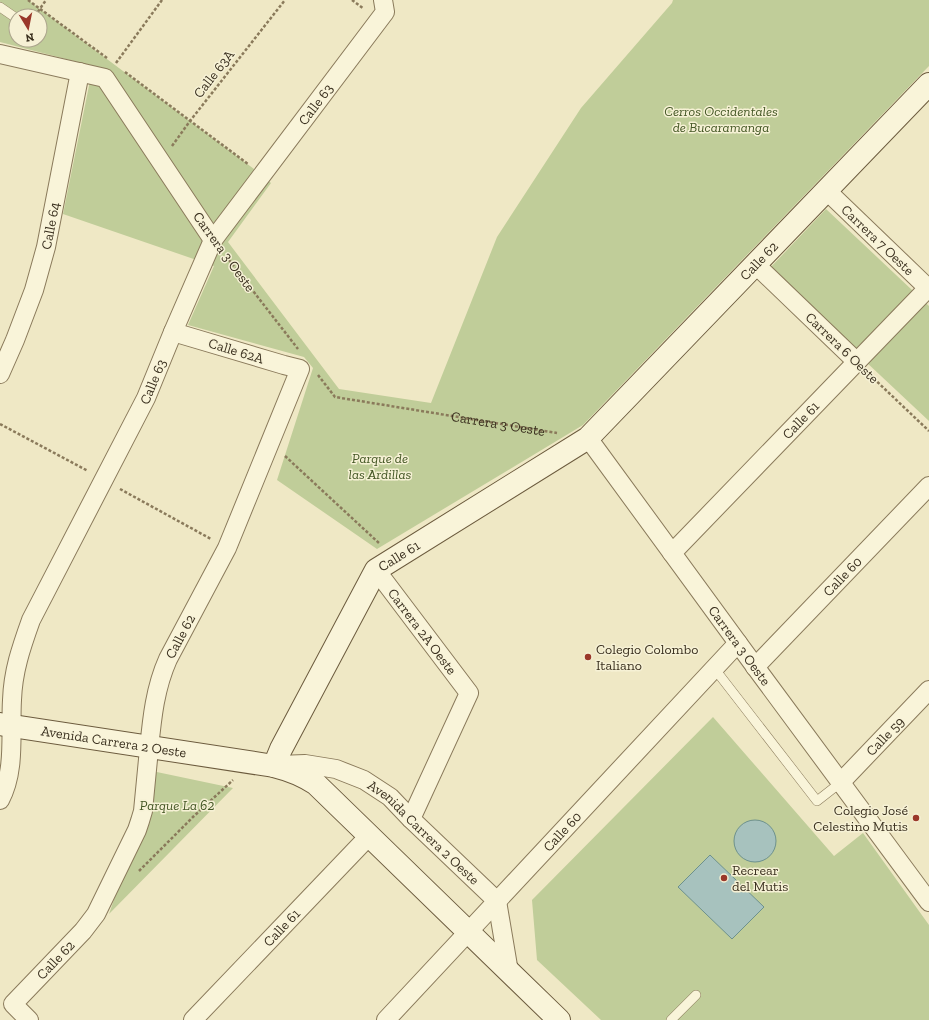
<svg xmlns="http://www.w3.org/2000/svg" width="929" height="1020" viewBox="0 0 929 1020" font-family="'Zilla Slab',serif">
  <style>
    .green { fill: #c0cd99; fill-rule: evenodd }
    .water { fill: #a7c2be; stroke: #6d918d }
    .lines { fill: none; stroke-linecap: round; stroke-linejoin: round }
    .lane-casing { stroke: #8a7a5b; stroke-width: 10 }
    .street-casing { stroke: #8a7a5b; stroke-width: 20 }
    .secondary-casing { stroke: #6c5b3e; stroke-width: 24 }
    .path { stroke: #8a7a5b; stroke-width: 2.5; stroke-dasharray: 3 2; stroke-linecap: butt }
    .lane { stroke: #f9f4d9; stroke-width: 9 }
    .street { stroke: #f9f4d9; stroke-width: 18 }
    .secondary { stroke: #f9f4d9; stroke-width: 22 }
    .poi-dot { fill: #9a382a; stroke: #f6f1d5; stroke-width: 1.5 }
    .labels { text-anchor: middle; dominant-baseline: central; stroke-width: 3; stroke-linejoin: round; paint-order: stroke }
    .street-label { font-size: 14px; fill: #3a301f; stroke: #f6f1d5 }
    .park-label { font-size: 14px; font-style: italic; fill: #445725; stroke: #f6f1d5 }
    .poi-label { font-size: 14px; fill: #3a301f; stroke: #f6f1d5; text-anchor: start }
  </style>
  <rect width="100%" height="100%" fill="#efe8c5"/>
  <path class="green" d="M 0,0 L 28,0 L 254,169 L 271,183 L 228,242 L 339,389 L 431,403 L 497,237 L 581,108 L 672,3 L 673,0 L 929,0 L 929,66 L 583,425 L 377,549 L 277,480 L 313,368 L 304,357 L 188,325 L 214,266 L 63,214 L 93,66 L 0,42 ZM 16,16 L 40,16 L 40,40 L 16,40 Z
    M 826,209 L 929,306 L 929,421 L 768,270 Z
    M 713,717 L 834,856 L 863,833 L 929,925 L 929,1020 L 601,1020 L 537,960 L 532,900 Z
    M 152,771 L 233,788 L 109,914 L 124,871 Z"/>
  <path class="water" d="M734 841a21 21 0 1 1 42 0a21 21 0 1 1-42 0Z
    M 710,855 L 764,907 L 732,939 L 678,887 Z"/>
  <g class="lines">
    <defs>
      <path id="lane" d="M 0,7 L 16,18
        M 714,668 L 817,801 L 840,783
        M 671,1020 L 696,995"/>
      <g id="street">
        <path d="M 0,54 L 105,78 L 213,240"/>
        <path id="s2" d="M 826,190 L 929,289"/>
        <path d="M 755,264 L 857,362"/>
        <path id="s3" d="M 0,374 L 15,340 L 34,290 L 46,247 L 80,72"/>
        <path id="s4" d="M 588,438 L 762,676 L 929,902"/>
        <path id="s5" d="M 672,553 L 929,287"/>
        <path id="s6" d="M 376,570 L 469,693 L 411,819"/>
        <path id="s7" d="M 755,667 L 929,486"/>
        <path id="s8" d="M 279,765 L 305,764 L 336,769 L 364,780 L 390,797 L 411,819 L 497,901 L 509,972"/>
        <path id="s9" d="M 840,783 L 929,690"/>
        <path id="s10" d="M 0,800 C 16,770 10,733 12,700 C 13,671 21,648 31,620 L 146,398 L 173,332 L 213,240 L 385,12 L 383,0"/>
        <path id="s11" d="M 29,1020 L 13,1004 L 83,931 L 96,914 L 137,830 L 140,821 L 143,811 C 145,790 147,770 149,749 C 152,718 155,688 168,659 L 227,548 L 300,369 L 284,365 L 173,332"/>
        <path id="s12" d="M 193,1020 L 369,836"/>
        <path id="s13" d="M 386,1020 L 738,643"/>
      </g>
      <g id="secondary">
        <path id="s14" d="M 0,724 L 274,766 C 290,770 303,775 316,784 L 559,1020"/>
        <path id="s15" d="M 274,766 L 281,749 L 376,570 L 588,438 L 929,84"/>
      </g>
    </defs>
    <use href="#lane" class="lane-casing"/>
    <use href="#street" class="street-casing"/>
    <use href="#secondary" class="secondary-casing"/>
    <g class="path">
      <path d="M 28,0 L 107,58"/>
      <path d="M 352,0 L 364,9"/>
      <path d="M 35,16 L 46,0"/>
      <path d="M 116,63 L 162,0"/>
      <path d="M 125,72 L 248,164"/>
      <path d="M 172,146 L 190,121 L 285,0"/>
      <path d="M 226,256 L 298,349"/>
      <path id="s1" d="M 318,375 L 335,397 L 557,433"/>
      <path d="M 870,375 L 929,431"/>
      <path d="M 0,424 L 88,471"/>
      <path d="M 285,456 L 380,544"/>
      <path d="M 120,489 L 211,539"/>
      <path d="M 139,871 L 194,816 L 233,780"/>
    </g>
    <use href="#lane" class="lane"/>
    <use href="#street" class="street"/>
    <use href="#secondary" class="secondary"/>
  </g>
  <g class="poi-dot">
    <circle cx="588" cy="657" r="4"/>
    <circle cx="916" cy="818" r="4"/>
    <circle cx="724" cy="878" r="4"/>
  </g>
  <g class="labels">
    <g class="street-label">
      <text transform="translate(214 74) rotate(-52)">Calle 63A</text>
      <text stroke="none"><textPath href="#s10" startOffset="776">Calle 63</textPath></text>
      <text stroke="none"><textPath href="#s3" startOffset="157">Calle 64</textPath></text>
      <text stroke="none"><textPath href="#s2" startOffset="72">Carrera 7 Oeste</textPath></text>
      <text transform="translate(224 252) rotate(54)">Carrera 3 Oeste</text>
      <text stroke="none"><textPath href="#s15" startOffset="717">Calle 62</textPath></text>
      <text transform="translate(842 348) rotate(44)">Carrera 6 Oeste</text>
      <text transform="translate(236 351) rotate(17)">Calle 62A</text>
      <text stroke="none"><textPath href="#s10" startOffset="452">Calle 63</textPath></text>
      <text stroke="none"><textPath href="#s5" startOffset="185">Calle 61</textPath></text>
      <text stroke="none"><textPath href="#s1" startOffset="193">Carrera 3 Oeste</textPath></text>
      <text stroke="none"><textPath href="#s15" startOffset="248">Calle 61</textPath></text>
      <text stroke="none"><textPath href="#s7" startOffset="126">Calle 60</textPath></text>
      <text stroke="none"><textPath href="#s6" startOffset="77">Carrera 2A Oeste</textPath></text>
      <text stroke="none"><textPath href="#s11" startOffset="439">Calle 62</textPath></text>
      <text stroke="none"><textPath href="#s4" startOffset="257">Carrera 3 Oeste</textPath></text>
      <text stroke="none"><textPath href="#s9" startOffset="65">Calle 59</textPath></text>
      <text stroke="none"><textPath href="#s14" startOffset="115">Avenida Carrera 2 Oeste</textPath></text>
      <text stroke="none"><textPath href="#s13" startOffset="258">Calle 60</textPath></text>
      <text stroke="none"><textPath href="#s8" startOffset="167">Avenida Carrera 2 Oeste</textPath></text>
      <text stroke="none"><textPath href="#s12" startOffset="128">Calle 61</textPath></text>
      <text stroke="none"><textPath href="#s11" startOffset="84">Calle 62</textPath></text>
    </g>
    <g class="park-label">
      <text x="721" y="111">Cerros Occidentales<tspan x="721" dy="16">de Bucaramanga</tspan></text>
      <text x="380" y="458">Parque de<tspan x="380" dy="16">las Ardillas</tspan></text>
      <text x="177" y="805">Parque La 62</text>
    </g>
    <g class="poi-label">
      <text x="596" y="649">Colegio Colombo<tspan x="596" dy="16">Italiano</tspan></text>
      <text x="908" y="810" text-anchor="end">Colegio José<tspan x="908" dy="16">Celestino Mutis</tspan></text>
      <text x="732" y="870">Recrear<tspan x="732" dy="16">del Mutis</tspan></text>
    </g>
  </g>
  <g transform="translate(28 28) rotate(170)"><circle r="19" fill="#f6f1d5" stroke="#aba48c"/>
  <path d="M0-3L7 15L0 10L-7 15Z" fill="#9a382a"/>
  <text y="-6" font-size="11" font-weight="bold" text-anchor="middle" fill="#3a301f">N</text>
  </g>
</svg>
